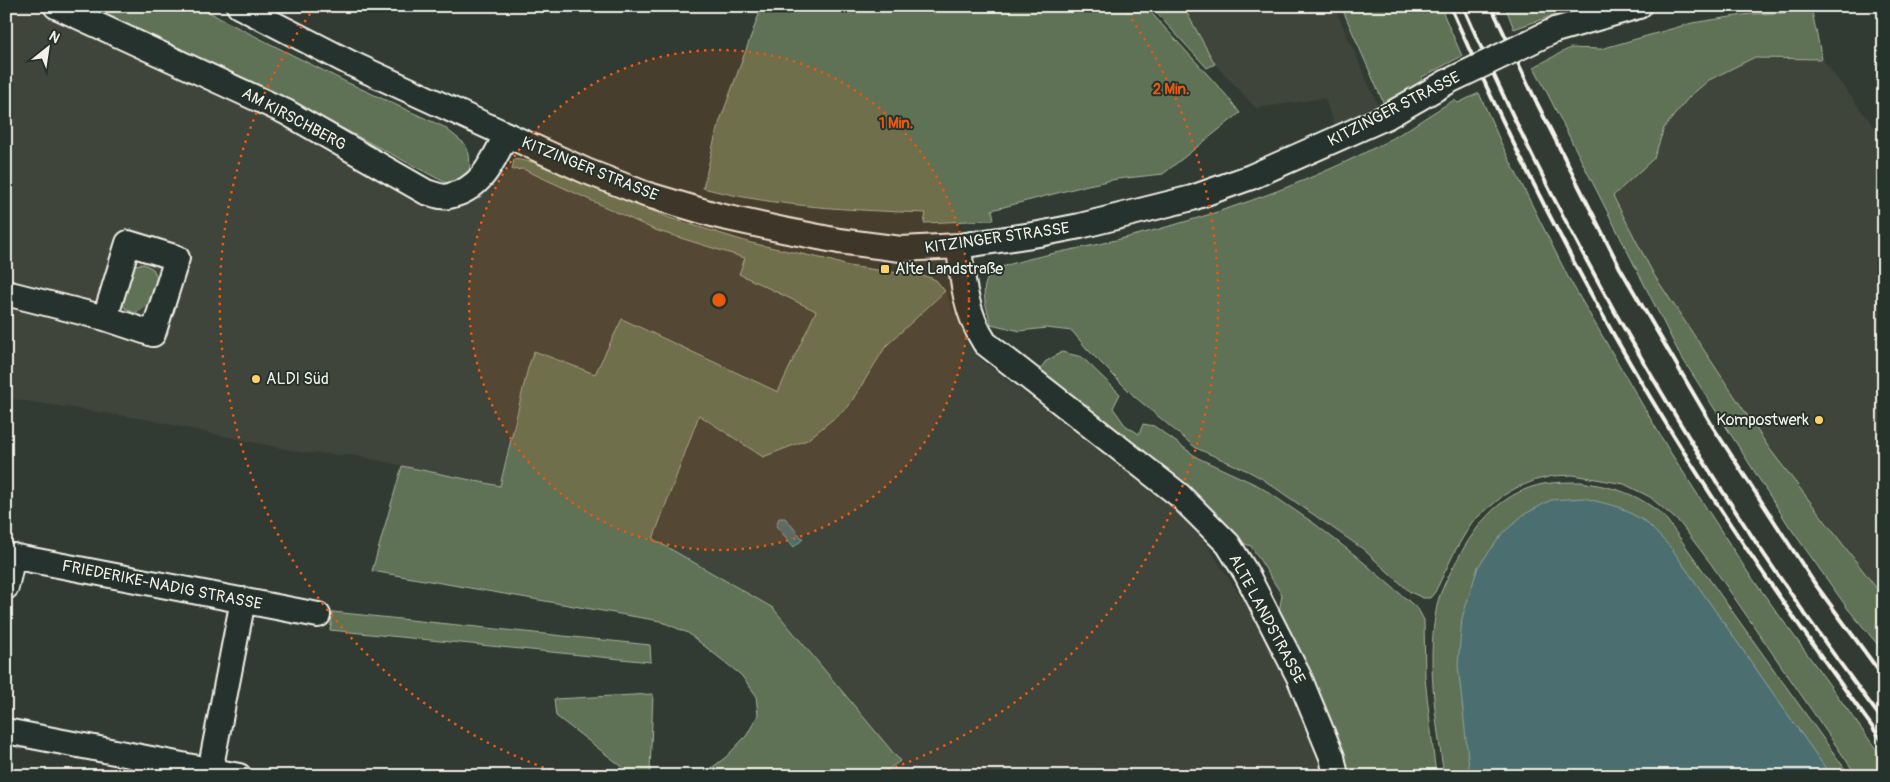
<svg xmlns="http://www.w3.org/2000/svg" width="1890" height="782" viewBox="0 0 1890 782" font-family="Pangolin,sans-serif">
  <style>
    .built { fill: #41453a }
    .green { fill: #5f7255; stroke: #aab29e }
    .water { fill: #4b6e71; stroke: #8fa2a1 }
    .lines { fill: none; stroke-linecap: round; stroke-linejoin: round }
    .minor-casing { stroke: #f4f1e8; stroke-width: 28 }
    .minor { stroke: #26332d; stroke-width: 24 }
    .rail { stroke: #f4f1e8; stroke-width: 4 }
    .minor-bridge-casing { stroke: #f4f1e8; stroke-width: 28; stroke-linecap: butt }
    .minor-bridge { stroke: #26332d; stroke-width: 24 }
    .ring { fill: none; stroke: #e8590c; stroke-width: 2.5; stroke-dasharray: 2.5 5 }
    .poi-dot { fill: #ffd166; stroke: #26332d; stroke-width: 2 }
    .labels { text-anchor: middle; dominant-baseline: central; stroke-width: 4; stroke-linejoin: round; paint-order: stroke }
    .street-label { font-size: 16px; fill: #f4f1e8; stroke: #26332d }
    .poi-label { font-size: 16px; fill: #f4f1e8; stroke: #26332d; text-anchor: start }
    .centre { fill: #e8590c; stroke: #26332d; stroke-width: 2.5 }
    .ring-label { font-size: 15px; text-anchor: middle; font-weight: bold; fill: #e8590c; stroke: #26332d; stroke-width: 4; stroke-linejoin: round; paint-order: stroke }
  </style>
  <rect width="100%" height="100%" fill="#323b33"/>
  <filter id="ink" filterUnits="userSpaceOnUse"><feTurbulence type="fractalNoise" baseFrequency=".02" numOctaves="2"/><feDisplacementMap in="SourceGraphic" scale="10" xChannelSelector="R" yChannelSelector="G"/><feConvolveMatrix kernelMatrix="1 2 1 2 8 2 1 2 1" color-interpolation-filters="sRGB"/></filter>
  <g filter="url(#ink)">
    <path class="built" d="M 6,6 L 56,6 L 446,190 L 487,174 L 523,169 L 745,258 L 739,274 L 816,311 L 778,392 L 622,319 L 595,374 L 528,368 L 500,486 L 358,456 L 300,452 L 145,419 L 6,398 Z
      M 1183,6 L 1334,6 L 1378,106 L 1334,124 L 1325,98 L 1256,108 L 1215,64 Z
      M 1753,58 L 1822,59 L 1884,140 L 1884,598 L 1769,448 L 1654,275 L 1613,196 L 1654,158 L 1664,128 L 1689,97 L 1709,80 Z
      M 945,291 L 969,346 L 981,360 L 1117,464 L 1173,509 L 1208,546 L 1253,616 L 1279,661 L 1324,776 L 879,776 L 899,761 L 773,607 L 653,539 L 699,415 L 763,457 L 848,407 L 886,346 Z"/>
    <path class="green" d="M 89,6 L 200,6 L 219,18 L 344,81 L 444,127 L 465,144 L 469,154 L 470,165 L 469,173 L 457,183 L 446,183 L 310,111 L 175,48 Z
      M 762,6 L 1145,6 L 1227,96 L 1240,113 L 1163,174 L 1117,179 L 1088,185 L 992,210 L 994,219 L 992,220 L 924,223 L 926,213 C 852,210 775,207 703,188 L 717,129 Z
      M 1150,6 L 1183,6 L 1215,64 L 1207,68 Z
      M 1341,6 L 1440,6 L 1462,56 L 1422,77 L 1422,83 L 1384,104 Z
      M 1505,6 L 1580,6 L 1514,29 Z
      M 1812,12 L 1822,59 L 1753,58 L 1709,80 L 1689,97 L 1664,128 L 1654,158 L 1613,196 L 1654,275 L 1769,448 L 1884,598 L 1884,652 L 1848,609 L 1789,526 L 1679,353 L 1534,67 L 1570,48 L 1601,49 L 1692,23 L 1750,14 Z
      M 1479,93 L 1502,145 L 1568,277 L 1667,447 L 1747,571 L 1884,760 L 1884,776 L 1857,776 L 1711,564 L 1680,523 L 1650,497 L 1624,484 L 1573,475 L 1553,476 L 1536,480 L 1516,488 L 1504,495 L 1472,522 L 1455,551 L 1435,592 L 1430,598 L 1423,598 L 1410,592 L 1363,549 L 1261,478 L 1248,471 L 1196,448 L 1135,397 L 1087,349 L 1072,331 L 1046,328 L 1020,331 L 991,324 C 987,307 977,286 993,272 C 1005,261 1078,249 1099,244 C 1200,221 1301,188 1393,138 C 1414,126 1433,112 1454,100 L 1458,103 Z
      M 514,159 L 532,162 L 670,218 L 751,243 L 825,259 L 848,266 L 928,277 L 936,280 L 945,291 L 886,346 L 848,407 L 807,440 L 763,457 L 699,415 L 653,539 L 773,608 L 900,761 L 879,776 L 701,776 L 726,757 L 747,735 L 758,715 L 756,695 L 741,675 L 688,633 L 660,621 L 372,571 L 402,466 L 500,486 L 528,368 L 534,351 L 595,374 L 622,319 L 778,392 L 816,311 L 739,274 L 745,258 L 655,230 L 523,169 L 512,170 Z
      M 144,264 L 153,269 L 157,277 C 152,295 153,306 134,313 L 125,308 L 120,299 L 134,265 Z
      M 1062,352 L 1082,357 L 1120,394 L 1113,408 L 1125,425 L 1139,434 L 1143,424 L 1154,426 L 1198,458 L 1259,486 L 1315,524 L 1356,556 L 1418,609 L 1424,620 L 1425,678 L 1436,776 L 1347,776 L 1321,699 L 1278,617 L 1282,595 L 1251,546 L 1228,538 L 1039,371 L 1045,362 Z
      M 1581,482 C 1617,488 1636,493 1664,516 L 1850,776 L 1444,776 C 1436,719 1425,658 1438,601 C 1442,586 1457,560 1465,546 C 1484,515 1506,492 1543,484 C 1555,482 1569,482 1581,482 Z
      M 333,612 L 650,645 L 651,662 L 330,630 Z
      M 653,694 L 650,773 L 633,775 L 556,716 L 554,699 Z"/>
    <path class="water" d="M 1584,498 L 1619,507 L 1646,522 L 1672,549 L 1831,776 L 1470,776 L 1458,665 L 1462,618 L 1478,567 L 1502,534 L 1523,515 L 1551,500 Z
      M 779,518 L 785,518 L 803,539 L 794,547 L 776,526 Z"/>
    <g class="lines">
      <defs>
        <path id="minor" d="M 56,6 L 286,112 L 426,192 C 433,194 443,198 449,196 C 481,190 493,161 506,135
          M 239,6 L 350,63 L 437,103 L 586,171 L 645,194 L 719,216 L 783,230 L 839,241 L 901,249 L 959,246 L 1039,234 L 1080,226 L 1192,198 L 1251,177 L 1386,117 L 1447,82
          M 1555,30 L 1639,6
          M 959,246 C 962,280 966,314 985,343 L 1179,495 L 1228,544 L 1246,573 L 1299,677 L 1332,757 L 1336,776
          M 6,293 L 105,318 L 153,334 L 177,258 L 128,243 L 105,318
          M 6,555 L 318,615
          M 6,587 L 13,556
          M 6,731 L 239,776
          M 210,771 L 243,600"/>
      </defs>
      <use href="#minor" class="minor-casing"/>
      <use href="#minor" class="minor"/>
      <path class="rail" d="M 1450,6 C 1491,99 1536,192 1584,281 C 1671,443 1775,595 1884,743
        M 1463,6 C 1572,258 1718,504 1884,722
        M 1491,6 L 1537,103 L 1620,268 L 1713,427 L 1813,581 L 1884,678"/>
      <defs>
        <path id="minor-bridge" d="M 1447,82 L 1555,30"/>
      </defs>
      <use href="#minor-bridge" class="minor-bridge-casing"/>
      <use href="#minor-bridge" class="minor-bridge"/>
    </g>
  </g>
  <circle cx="719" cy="300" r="250" fill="#e8590c" fill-opacity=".12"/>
  <g class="ring">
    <circle cx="719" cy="300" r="250"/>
    <path d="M565 775A499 499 0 0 1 315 7M1123 7A499 499 0 0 1 873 775"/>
  </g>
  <g class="poi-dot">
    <rect x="880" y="264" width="10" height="10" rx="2.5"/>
    <circle cx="256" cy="379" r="5"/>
    <circle cx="1819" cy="420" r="5"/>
  </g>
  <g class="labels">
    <g class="street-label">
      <text transform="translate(1394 109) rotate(-27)">KITZINGER STRASSE</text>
      <text transform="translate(294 119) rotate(28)">AM KIRSCHBERG</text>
      <text transform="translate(590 169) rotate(22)">KITZINGER STRASSE</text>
      <text transform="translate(997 238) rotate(-8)">KITZINGER STRASSE</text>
      <text transform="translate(162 585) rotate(11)">FRIEDERIKE-NADIG STRASSE</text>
      <text transform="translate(1267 619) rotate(62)">ALTE LANDSTRASSE</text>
    </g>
    <g class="poi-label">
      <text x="895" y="269">Alte Landstraße</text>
      <text x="266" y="379">ALDI Süd</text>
      <text x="1809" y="420" text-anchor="end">Kompostwerk</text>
    </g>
  </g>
  <circle cx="719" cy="300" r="8" class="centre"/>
  <g class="ring-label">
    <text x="1171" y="94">2 Min.</text>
    <text x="896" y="128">1 Min.</text>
  </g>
  <rect width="1890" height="782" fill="none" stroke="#26332d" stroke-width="25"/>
  <rect x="12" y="12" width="1865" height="757" fill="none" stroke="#f4f1e8" stroke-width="2" filter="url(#ink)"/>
  <g transform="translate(48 48) rotate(30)" stroke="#26332d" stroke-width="4" paint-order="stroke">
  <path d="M0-4L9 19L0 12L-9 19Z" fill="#f4f1e8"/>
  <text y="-8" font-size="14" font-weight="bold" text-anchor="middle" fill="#f4f1e8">N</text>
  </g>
</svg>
